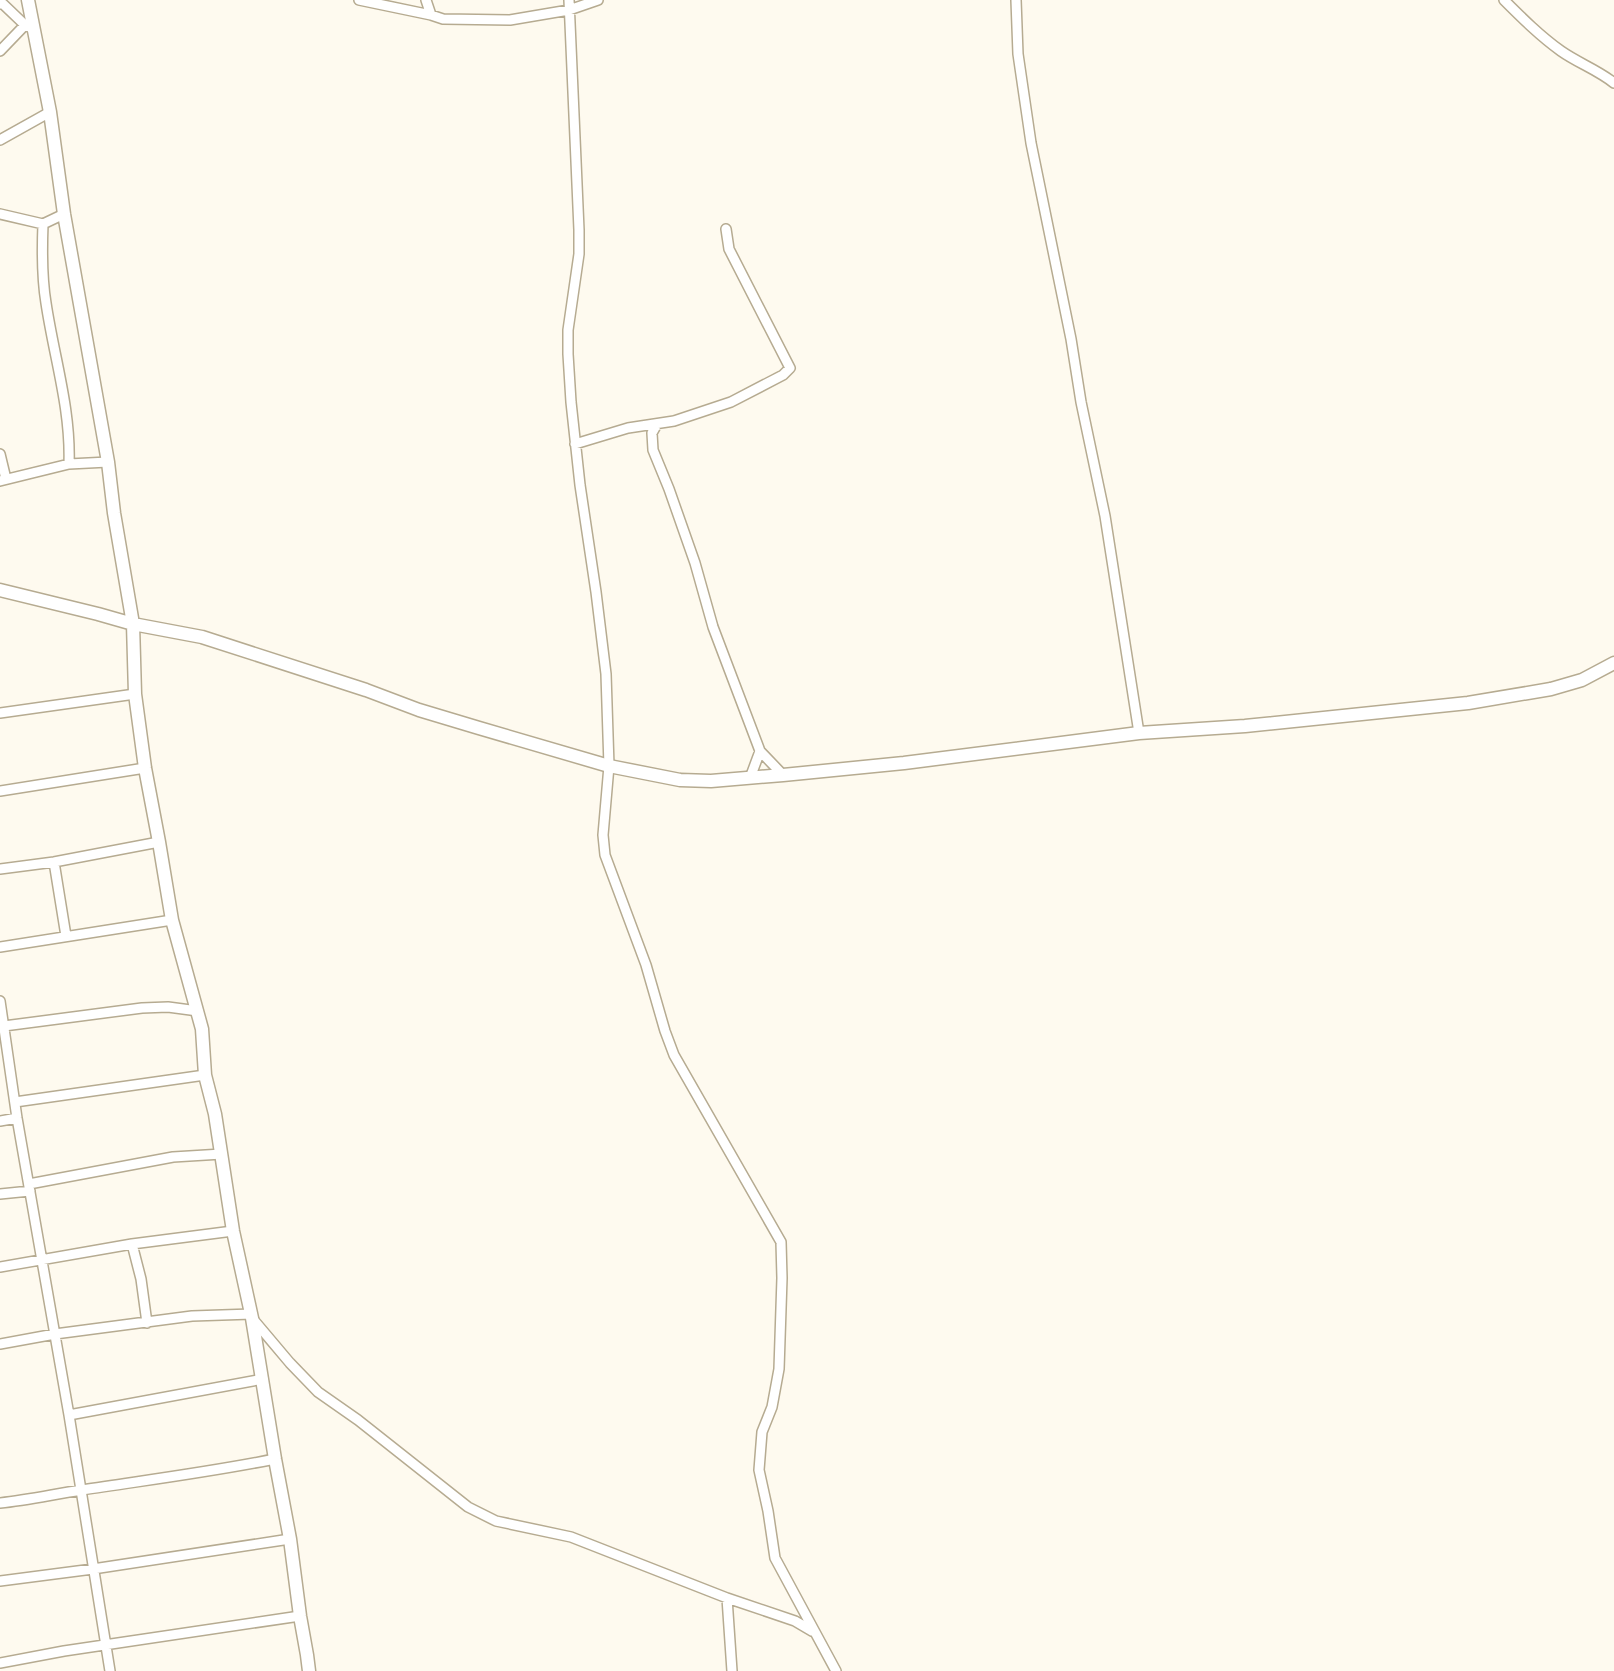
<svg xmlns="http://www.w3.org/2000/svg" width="1614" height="1671" viewBox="0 0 1614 1671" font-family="'Sofia Sans Condensed',sans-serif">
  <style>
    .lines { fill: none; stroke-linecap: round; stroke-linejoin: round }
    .minor-casing { stroke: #b6ab91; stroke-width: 12 }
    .tertiary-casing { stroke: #b6ab91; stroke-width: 15 }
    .minor { stroke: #fff; stroke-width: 9 }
    .tertiary { stroke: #fff; stroke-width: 12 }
  </style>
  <rect width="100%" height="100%" fill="#fefaef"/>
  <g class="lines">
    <defs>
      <path id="minor" d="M 359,0 L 431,15 L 443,19 L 510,20 L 569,10 L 598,0
        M 426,0 L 431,15
        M 569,0 L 579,230 L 579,254 L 568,330 L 568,354 L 571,402 L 580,485 L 596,592 L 606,674 L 609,766 L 603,835 L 605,855 L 646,965 L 665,1031 L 674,1055 L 781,1242 L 782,1278 L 779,1369 L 772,1407 L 762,1432 L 759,1470 L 768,1511 L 775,1558 L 836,1671
        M 1016,0 L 1018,54 L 1031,143 L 1071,339 L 1081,402 L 1105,516 L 1139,733
        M 1504,0 C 1522,18 1540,36 1561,51 C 1578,63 1598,70 1614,83
        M 0,4 L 3,4 L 25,25
        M 0,51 L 25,25 L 32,28
        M 0,140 L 50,112
        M 0,214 L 43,224 L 64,214
        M 43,224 C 42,249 42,279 46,303 C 54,357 71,409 69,464
        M 657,424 L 652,433 L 653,450 L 669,489 L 695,563 L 713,627 L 760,751 L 750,778
        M 575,444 L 628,428 L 674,421 L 731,402 L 783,375 L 790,368 L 729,249 L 726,229
        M 0,454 L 6,479
        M 0,481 L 69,464 L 108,462
        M 0,713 L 135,694
        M 760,751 L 783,775
        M 0,791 L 145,768
        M 54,862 L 66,936
        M 0,869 L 54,862 L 159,842
        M 0,947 L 172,920
        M 0,1001 L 17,1118 L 69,1415 L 110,1671
        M 4,1026 L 142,1008 L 168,1007 L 198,1011
        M 15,1102 L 205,1075
        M 0,1121 L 17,1118
        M 29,1184 L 173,1157 L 222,1154
        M 0,1194 L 30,1191
        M 132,1244 L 141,1279 L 147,1323
        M 0,1267 L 132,1244 L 233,1231
        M 252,1318 L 290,1363 L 318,1392 L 358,1420 L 468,1507 L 496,1521 L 571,1537 L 727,1598 L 795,1621 L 812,1631
        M 0,1344 L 55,1334 L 192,1316 L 252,1314
        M 69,1415 L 263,1379
        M 0,1503 C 28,1500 55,1494 82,1490 C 147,1480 211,1472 275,1459
        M 0,1581 L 93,1569 L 290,1539
        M 727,1598 L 732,1671
        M 0,1663 L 64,1651 L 300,1616"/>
      <path id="tertiary" d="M 28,0 L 50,112 L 64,214 L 108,462 L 114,513 L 133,624 L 135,694 L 145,768 L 159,842 L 172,920 L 202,1029 L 205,1075 L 215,1114 L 233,1231 L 252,1318 L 275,1459 L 290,1539 L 300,1616 L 307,1655 L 309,1671
        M 0,590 L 98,614 L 133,624 L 202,637 L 366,690 L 419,710 L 479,728 L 609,766 L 680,780 L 711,781 L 783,775 L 904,763 L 1139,733 L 1245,726 L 1468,703 L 1551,689 L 1582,680 L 1614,663"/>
    </defs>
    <use href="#minor" class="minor-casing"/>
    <use href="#tertiary" class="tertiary-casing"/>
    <use href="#minor" class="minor"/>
    <use href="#tertiary" class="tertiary"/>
  </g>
</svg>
